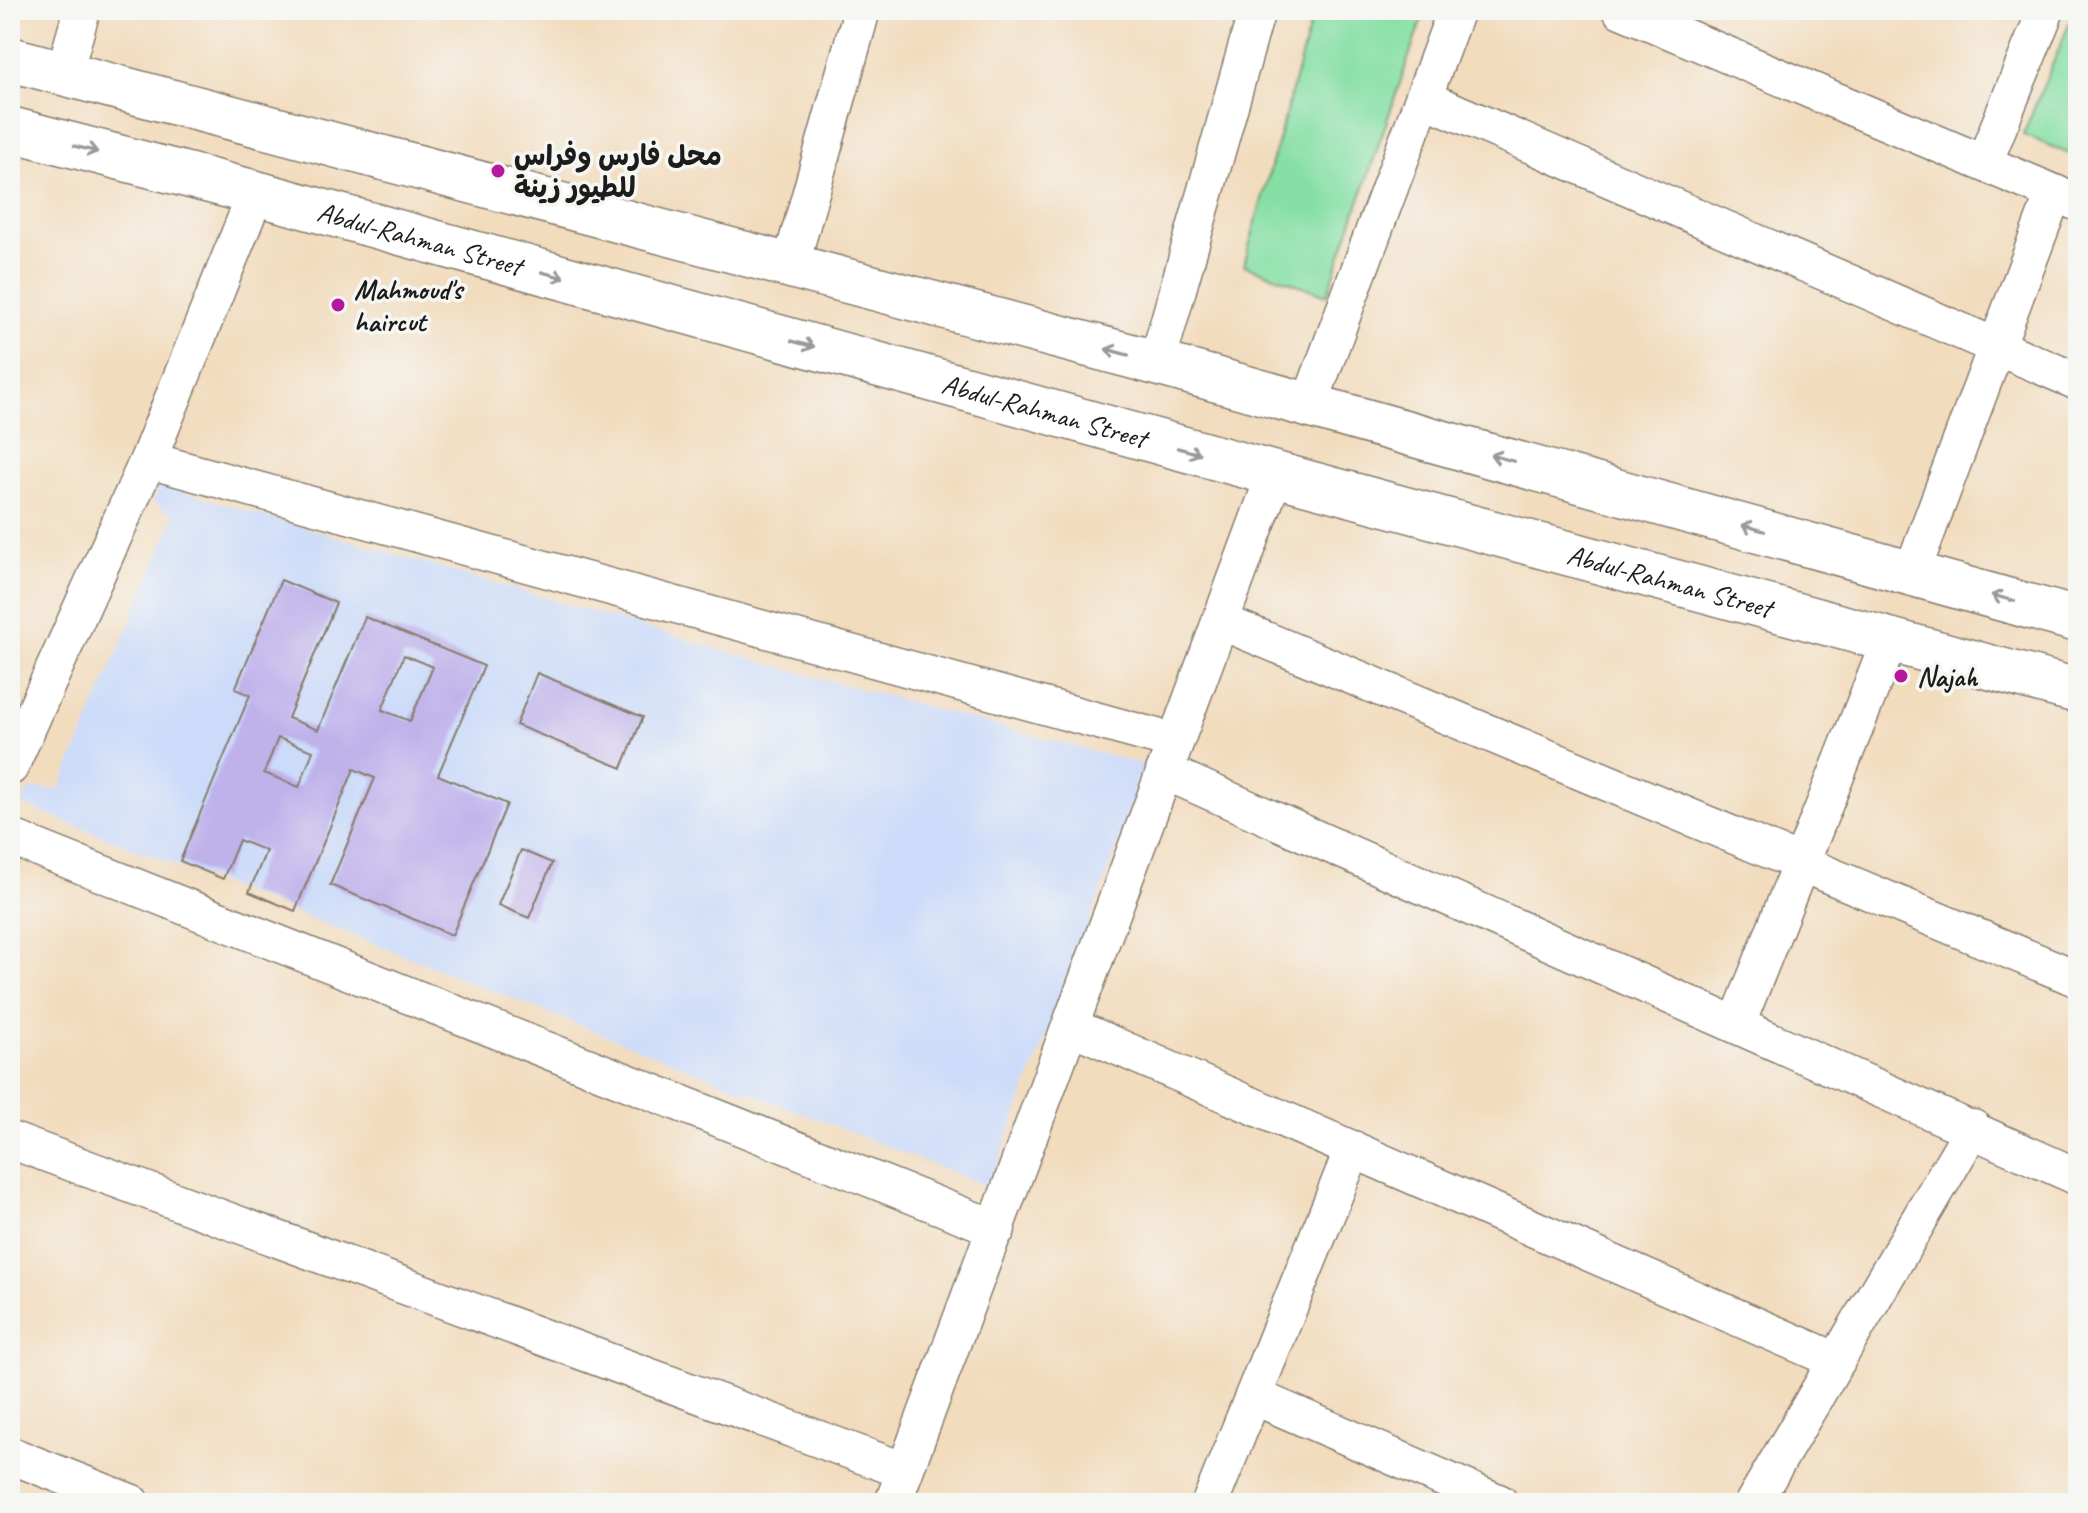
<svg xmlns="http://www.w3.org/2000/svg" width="2088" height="1513" viewBox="0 0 2088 1513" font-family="Caveat,'Playpen Sans Arabic',sans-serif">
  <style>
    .built { fill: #ccdbf9 }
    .green { fill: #86dfa4; stroke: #517e60; stroke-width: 2 }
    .building { fill: #bfb2eb; fill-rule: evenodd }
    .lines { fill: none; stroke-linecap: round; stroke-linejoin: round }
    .minor-casing { stroke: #877c6d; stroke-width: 39 }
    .major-casing { stroke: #877c6d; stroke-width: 47 }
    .minor { stroke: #fff; stroke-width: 36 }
    .major { stroke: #fff; stroke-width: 44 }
    .oneway { stroke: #999 }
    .poi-dot { fill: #b5179e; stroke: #f6f6f2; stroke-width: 3 }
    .labels { text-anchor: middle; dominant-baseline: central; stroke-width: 7; stroke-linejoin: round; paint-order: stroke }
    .poi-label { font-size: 28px; font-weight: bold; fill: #1c1c1c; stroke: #f6f6f2; text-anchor: start }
    .street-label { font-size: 28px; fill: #1c1c1c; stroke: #f6f6f2 }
  </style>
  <rect width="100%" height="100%" fill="#f6f6f2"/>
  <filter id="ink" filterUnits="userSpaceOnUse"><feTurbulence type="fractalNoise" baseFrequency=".0125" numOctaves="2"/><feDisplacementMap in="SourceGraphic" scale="16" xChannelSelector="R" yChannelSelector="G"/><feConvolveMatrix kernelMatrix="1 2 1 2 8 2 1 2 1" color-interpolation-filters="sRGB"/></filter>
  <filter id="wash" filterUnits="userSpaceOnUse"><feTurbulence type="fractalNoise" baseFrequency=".006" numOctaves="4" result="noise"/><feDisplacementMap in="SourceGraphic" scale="32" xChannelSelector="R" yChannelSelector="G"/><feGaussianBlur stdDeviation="1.8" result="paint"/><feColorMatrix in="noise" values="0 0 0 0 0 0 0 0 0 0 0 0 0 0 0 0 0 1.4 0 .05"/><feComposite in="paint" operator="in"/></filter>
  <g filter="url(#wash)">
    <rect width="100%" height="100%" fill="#f2dcbe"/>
    <path class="built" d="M 160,485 L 796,672 L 1148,766 L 989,1187 L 21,804 L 29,789 L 60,789 L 175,516 L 153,502 Z"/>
    <path class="green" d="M 1314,10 L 1425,10 L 1327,295 L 1244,265 Z
      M 2075,10 L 2078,10 L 2078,157 L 2023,135 Z"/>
    <g id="blocks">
      <path class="building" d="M 281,580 L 336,603 L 288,718 L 318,730 L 365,617 L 484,666 L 438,775 L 507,804 L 452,935 L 330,885 L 375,778 L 354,769 L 295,911 L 249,892 L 266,851 L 239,840 L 223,879 L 180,861 L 250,695 L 235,689 ZM 404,655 L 433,667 L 410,721 L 382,710 ZM 278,738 L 313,751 L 299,787 L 264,773 Z
        M 537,673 L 643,717 L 622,768 L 516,725 Z
        M 521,850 L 552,863 L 529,918 L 498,905 Z"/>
    </g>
  </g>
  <g filter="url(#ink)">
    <use href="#blocks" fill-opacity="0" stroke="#877c6d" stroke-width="2"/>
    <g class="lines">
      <defs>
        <path id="minor" d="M 1621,10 L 2078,203
          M 64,73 L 82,10
          M 1423,98 L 2078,382
          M 1984,163 L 2046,10
          M 790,267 L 862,10
          M 1157,363 L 1257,10
          M 1309,405 L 1456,10
          M 148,460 L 1175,742
          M 1912,572 L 2054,193
          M 1220,621 L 2078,979
          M 10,767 L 148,460 L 256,193
          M 1164,771 L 2078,1177
          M 10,837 L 997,1229
          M 1737,1024 L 1890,640
          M 1070,1026 L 1837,1361
          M 10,1140 L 905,1471
          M 1253,1396 L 1500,1503
          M 10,1455 L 132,1503
          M 893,1503 L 1275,474
          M 1210,1503 L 1353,1149
          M 1753,1503 L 1973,1128"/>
        <g id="major">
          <path d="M 10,59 L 1157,363 L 2078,620"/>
          <path id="s1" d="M 10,129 L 256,193 L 1275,474 L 2078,691"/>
        </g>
      </defs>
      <use href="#minor" class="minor-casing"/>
      <use href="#major" class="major-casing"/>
      <use href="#minor" class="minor"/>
      <use href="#major" class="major"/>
    </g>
    <defs><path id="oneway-shaft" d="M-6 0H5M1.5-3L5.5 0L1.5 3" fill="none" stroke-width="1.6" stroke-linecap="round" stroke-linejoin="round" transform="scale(2)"/></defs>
    <g class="oneway">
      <use href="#oneway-shaft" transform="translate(86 149) rotate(14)"/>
      <use href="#oneway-shaft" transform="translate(553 275) rotate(15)"/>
      <use href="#oneway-shaft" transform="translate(803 344) rotate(15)"/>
      <use href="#oneway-shaft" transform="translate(1117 352) rotate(-165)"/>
      <use href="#oneway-shaft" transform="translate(1189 451) rotate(15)"/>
      <use href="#oneway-shaft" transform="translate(1502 458) rotate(-164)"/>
      <use href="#oneway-shaft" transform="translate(1753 528) rotate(-164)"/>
      <use href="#oneway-shaft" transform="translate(2003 598) rotate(-164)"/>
    </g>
  </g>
  <g class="poi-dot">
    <circle cx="498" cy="171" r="8"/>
    <circle cx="338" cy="305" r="8"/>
    <circle cx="1901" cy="676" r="8"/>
  </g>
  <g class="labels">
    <g class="poi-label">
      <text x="514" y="155">محل فارس وفراس<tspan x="514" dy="32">للطيور زينة</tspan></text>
      <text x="354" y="289">Mahmoud's<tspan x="354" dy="32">haircut</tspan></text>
      <text x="1917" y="676">Najah</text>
    </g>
    <g class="street-label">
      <text stroke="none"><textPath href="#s1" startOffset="424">Abdul-Rahman Street</textPath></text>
      <text stroke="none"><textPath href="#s1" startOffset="1072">Abdul-Rahman Street</textPath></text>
      <text stroke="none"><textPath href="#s1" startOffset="1720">Abdul-Rahman Street</textPath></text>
    </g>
  </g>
  <rect width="2088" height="1513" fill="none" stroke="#f6f6f2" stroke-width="40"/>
</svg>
